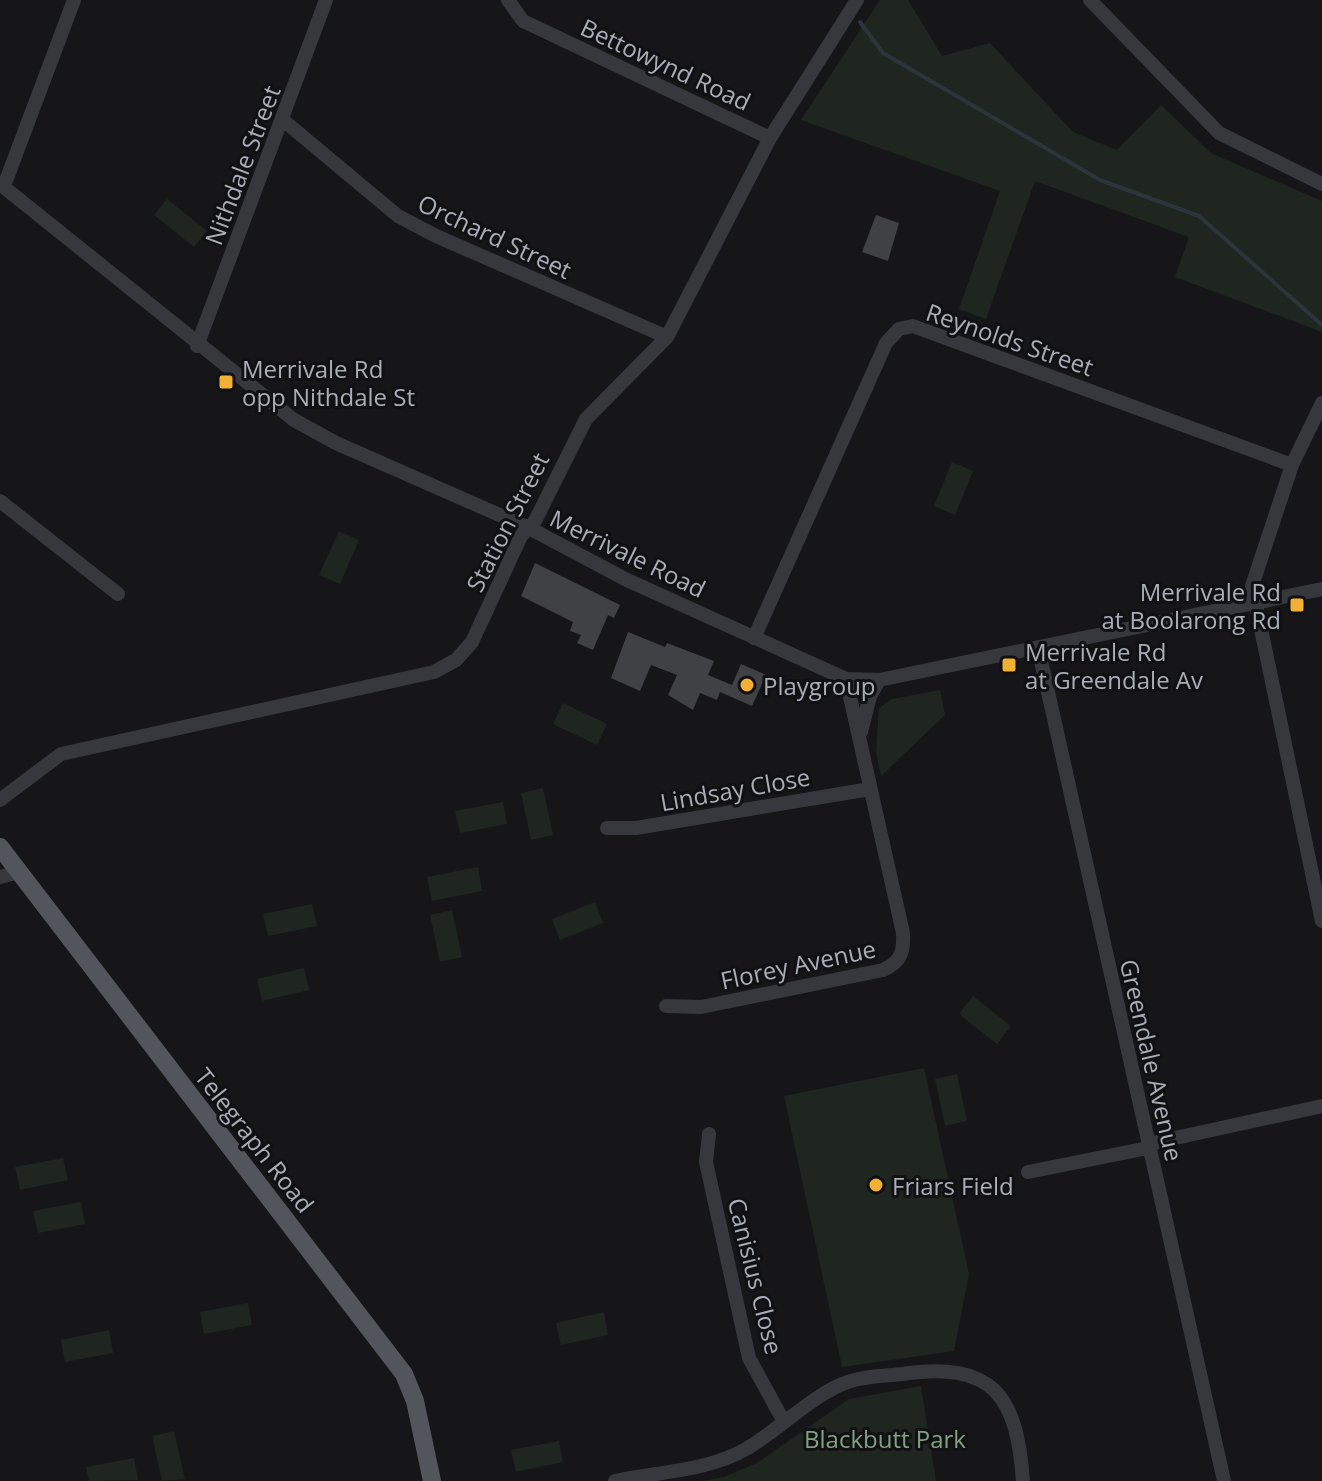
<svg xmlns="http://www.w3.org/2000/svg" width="1322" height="1481" viewBox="0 0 1322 1481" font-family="'Open Sans',sans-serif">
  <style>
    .green { fill: #1e261f }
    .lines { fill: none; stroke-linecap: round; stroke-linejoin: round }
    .stream { stroke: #2c353c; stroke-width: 4 }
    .building { fill: #404145 }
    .minor { stroke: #37383d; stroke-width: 14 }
    .major { stroke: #53555c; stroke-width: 18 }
    .poi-dot { fill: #f2b134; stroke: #111113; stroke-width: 3 }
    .labels { text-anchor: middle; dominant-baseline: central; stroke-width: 6; stroke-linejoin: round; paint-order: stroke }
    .street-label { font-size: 24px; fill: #a8adb8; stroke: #111113 }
    .poi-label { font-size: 24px; fill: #a8adb8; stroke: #111113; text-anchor: start }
    .park-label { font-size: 24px; fill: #7fa381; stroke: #111113 }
  </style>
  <rect width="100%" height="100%" fill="#161618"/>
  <path class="green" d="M 880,0 L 908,0 L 942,56 L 990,43 L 1073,132 L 1117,150 L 1161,105 L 1211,153 L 1322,201 L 1322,332 L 1175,277 L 1189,237 L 1035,181 L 986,319 L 959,309 L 1000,191 L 801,120 Z
    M 167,199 L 207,231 L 194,247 L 154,215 Z
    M 952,462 L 973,471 L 955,515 L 934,506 Z
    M 339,531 L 359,540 L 340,584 L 319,575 Z
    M 940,690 L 945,715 L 881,776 L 876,752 L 879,708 L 892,699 Z
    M 563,703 L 607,724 L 597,745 L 553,724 Z
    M 543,788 L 553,835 L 531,840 L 521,793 Z
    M 503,802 L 507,824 L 460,833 L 455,811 Z
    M 478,867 L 482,891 L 432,901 L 427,877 Z
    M 595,902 L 603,923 L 560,940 L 552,919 Z
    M 312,904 L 317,926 L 268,936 L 263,914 Z
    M 452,910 L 462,957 L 440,962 L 430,915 Z
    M 304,968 L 309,990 L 262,1001 L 257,979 Z
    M 973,996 L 1011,1026 L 997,1044 L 959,1014 Z
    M 924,1068 L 969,1274 L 954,1351 L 842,1367 L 784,1096 Z
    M 957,1074 L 967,1121 L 945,1126 L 935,1079 Z
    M 63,1158 L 68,1180 L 20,1190 L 15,1167 Z
    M 81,1202 L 85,1224 L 38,1233 L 33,1211 Z
    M 248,1303 L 252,1325 L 204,1334 L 200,1312 Z
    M 604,1312 L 608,1335 L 561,1345 L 556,1323 Z
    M 109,1330 L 113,1353 L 65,1362 L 61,1340 Z
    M 921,1386 L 936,1481 L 703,1481 L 724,1477 L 757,1463 L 849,1399 Z
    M 174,1431 L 185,1479 L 162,1481 L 152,1436 Z
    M 559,1441 L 563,1462 L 516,1472 L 511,1450 Z
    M 134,1458 L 138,1480 L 89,1481 L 86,1467 Z"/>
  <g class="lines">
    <path class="stream" d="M 860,22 L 883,53 L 1100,180 L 1199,216 L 1322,325"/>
  </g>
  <path class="building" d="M 876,215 L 899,223 L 888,261 L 862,252 Z
    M 535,563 L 620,605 L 614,618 L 608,615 L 593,650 L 577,643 L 581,635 L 570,631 L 573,622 L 521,596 Z
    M 628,632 L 665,647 L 667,643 L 714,661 L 708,675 L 732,685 L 741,664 L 766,675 L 752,706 L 720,692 L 717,700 L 700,693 L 693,710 L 668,695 L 677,675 L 651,665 L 640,691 L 611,678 Z"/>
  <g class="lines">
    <path class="minor" d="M 508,0 L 523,21 L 770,138
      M 1090,0 L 1219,133 L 1322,184
      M 283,120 L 398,216 L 436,236 L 667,337
      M 0,184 L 294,420 L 336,443 L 529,528 L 627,580 L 846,679 L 879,680 L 1322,589
      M 4,186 L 74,0
      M 197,346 L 326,0
      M 1322,403 L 1292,465 L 1252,586 L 1322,921
      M 0,501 L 118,594
      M 754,638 L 886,343 L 899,329 L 913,326 L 1292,465
      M 1038,647 L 1224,1481
      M 861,732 L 870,696 L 879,680
      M 0,800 L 61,754 L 434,672 L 456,660 L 472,642 L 521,536 L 535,521 L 586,419 L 667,337 L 770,138 L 857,0
      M 607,828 L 636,828 L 870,789
      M 0,877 L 20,872
      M 666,1006 L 701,1007 L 883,970 C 901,962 904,952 903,933 L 846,679
      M 709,1134 L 706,1162 L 749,1358 L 784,1422
      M 1028,1172 L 1143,1149 L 1157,1142 L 1322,1106
      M 615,1481 C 657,1472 708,1471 746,1449 C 776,1432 816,1392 848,1382 C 864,1376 885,1376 902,1374 C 993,1361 1017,1395 1023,1481"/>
    <path class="major" d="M 0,847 L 404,1374 L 415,1401 L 432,1481"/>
  </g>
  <g class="poi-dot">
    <rect x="218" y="374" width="16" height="16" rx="4"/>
    <rect x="1289" y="597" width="16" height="16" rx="4"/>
    <rect x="1001" y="657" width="16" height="16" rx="4"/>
    <circle cx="747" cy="685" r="8"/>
    <circle cx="876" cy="1185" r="8"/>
  </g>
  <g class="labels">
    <g class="street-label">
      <text transform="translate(666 64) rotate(25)">Bettowynd Road</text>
      <text transform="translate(242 165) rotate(-69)">Nithdale Street</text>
      <text transform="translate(495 236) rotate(25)">Orchard Street</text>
      <text transform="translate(1010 339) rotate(19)">Reynolds Street</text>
      <text transform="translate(507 522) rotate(-63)">Station Street</text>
      <text transform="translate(628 553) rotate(26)">Merrivale Road</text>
      <text transform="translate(735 789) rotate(-10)">Lindsay Close</text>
      <text transform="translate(798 964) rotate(-12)">Florey Avenue</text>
      <text transform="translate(1152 1060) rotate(77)">Greendale Avenue</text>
      <text transform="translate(255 1140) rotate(52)">Telegraph Road</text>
      <text transform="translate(756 1276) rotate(76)">Canisius Close</text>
    </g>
    <g class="poi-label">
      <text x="242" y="368">Merrivale Rd<tspan x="242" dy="28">opp Nithdale St</tspan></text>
      <text x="1281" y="591" text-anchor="end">Merrivale Rd<tspan x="1281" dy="28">at Boolarong Rd</tspan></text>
      <text x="1025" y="651">Merrivale Rd<tspan x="1025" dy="28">at Greendale Av</tspan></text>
      <text x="763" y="685">Playgroup</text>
      <text x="892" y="1185">Friars Field</text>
    </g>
    <g class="park-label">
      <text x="885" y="1438">Blackbutt Park</text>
    </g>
  </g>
</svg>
